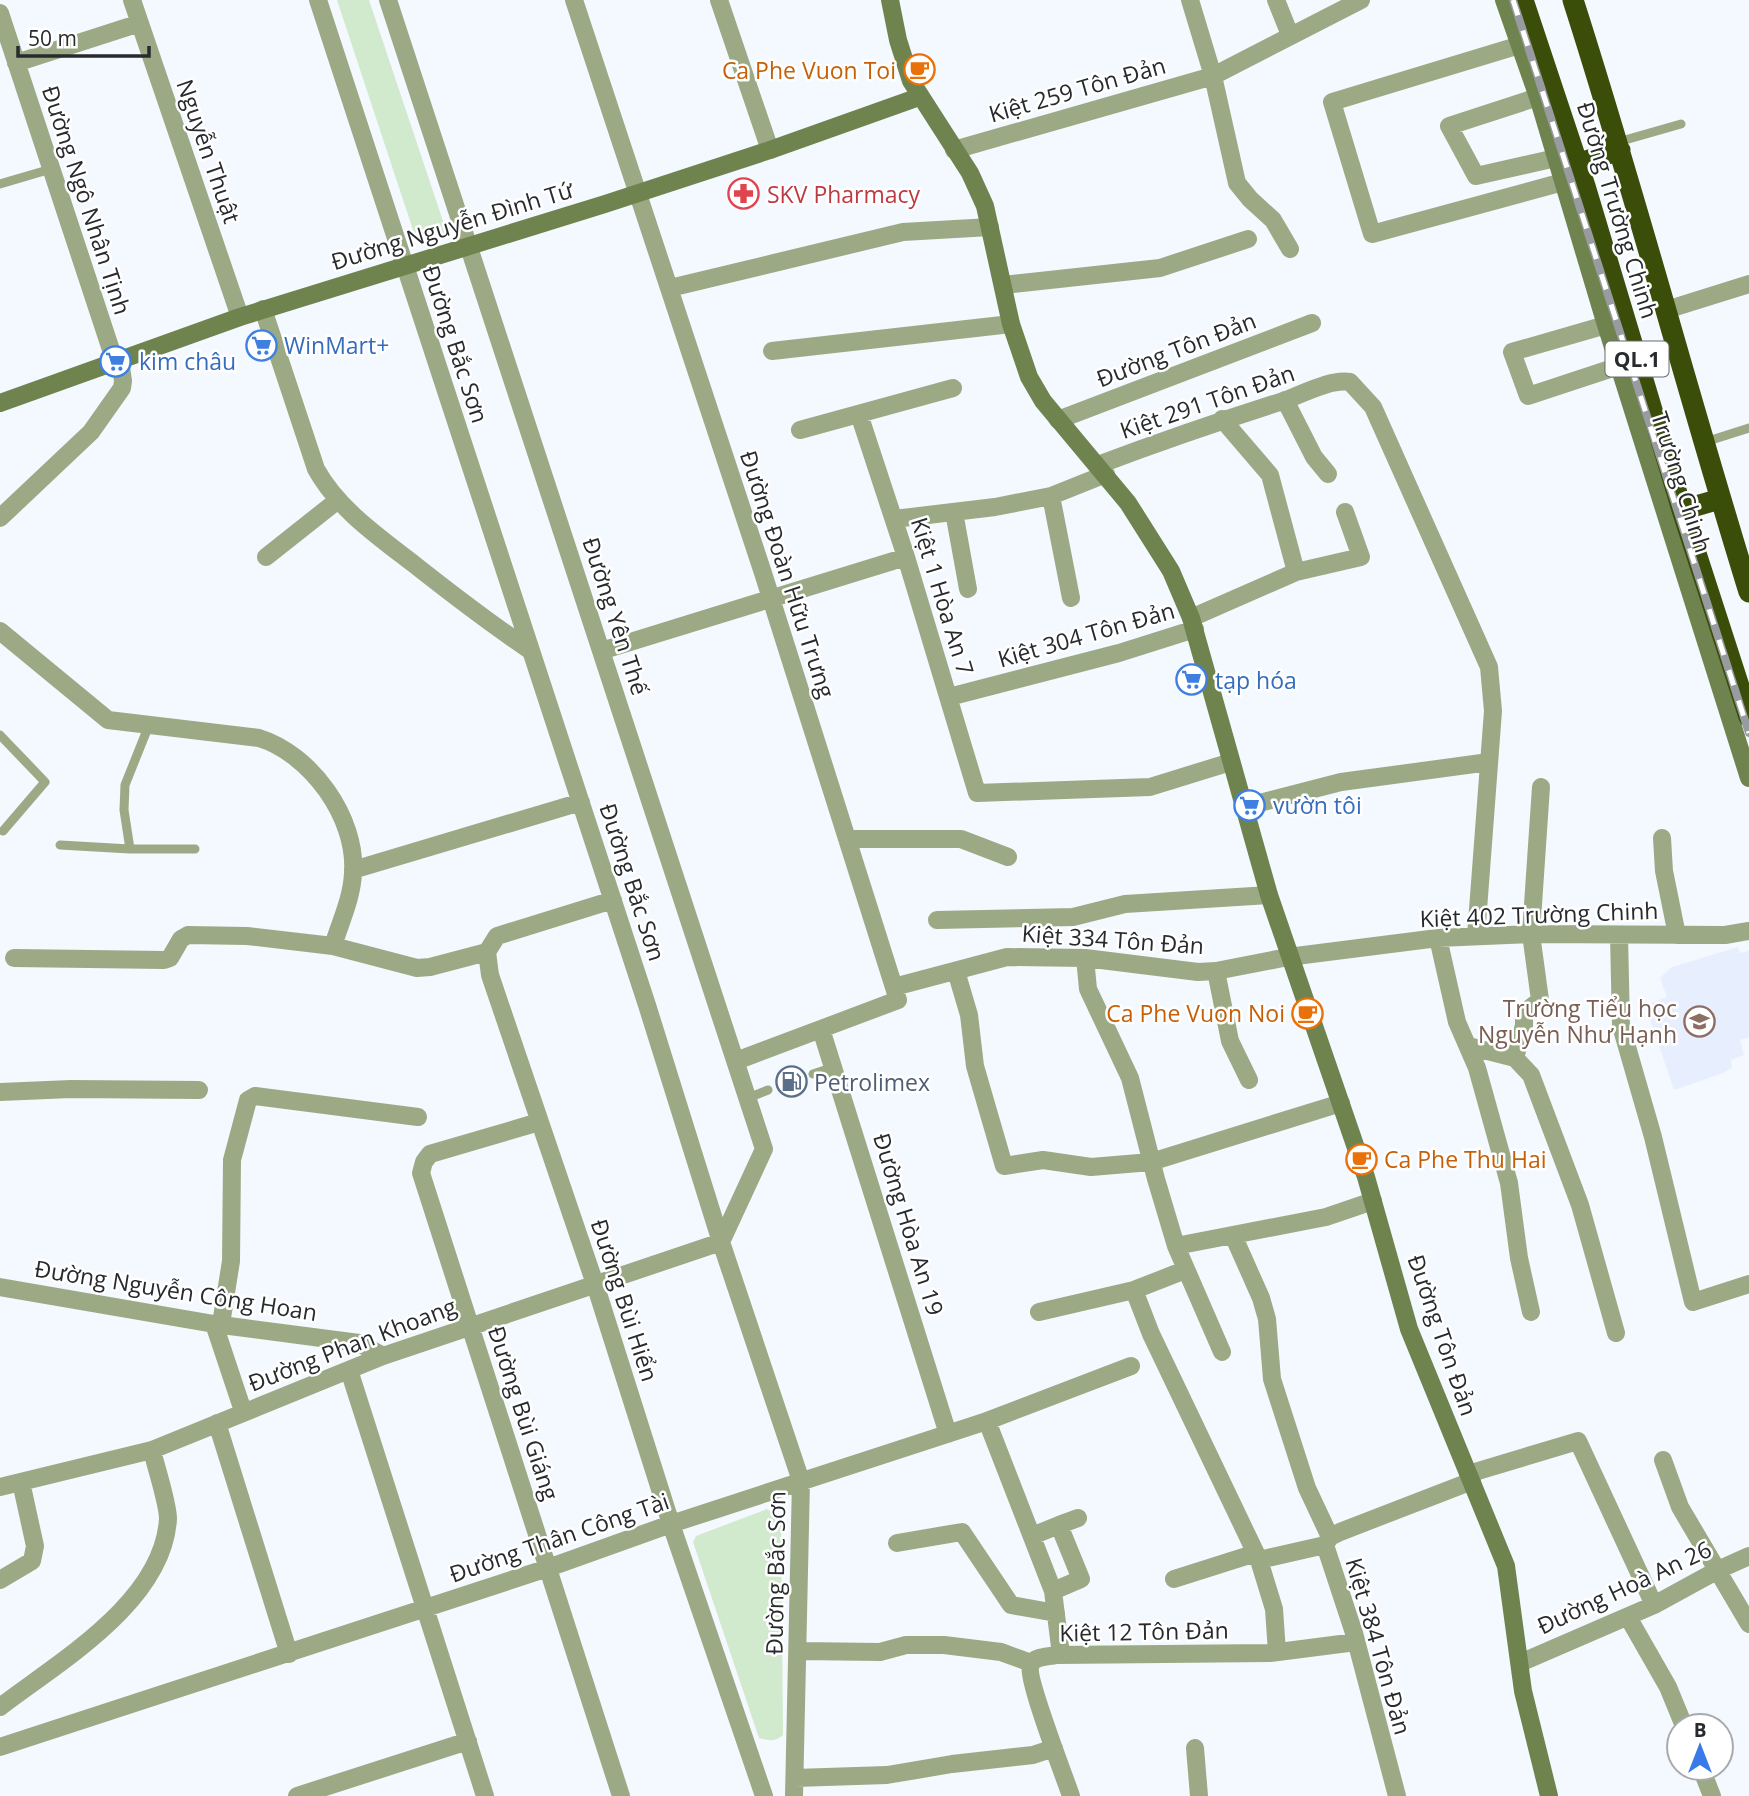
<svg xmlns="http://www.w3.org/2000/svg" width="1749" height="1796" viewBox="0 0 1749 1796" font-family="'Open Sans',sans-serif">
  <style>
    .built { fill: #e7effe }
    .green { fill: #d1e9cc }
    .lines { fill: none; stroke-linecap: round; stroke-linejoin: round }
    .lane { stroke: #9ba985; stroke-width: 9 }
    .street { stroke: #9ba985; stroke-width: 18 }
    .secondary { stroke: #6f834e; stroke-width: 18 }
    .highway { stroke: #3a4e09; stroke-width: 21 }
    .rail-casing { stroke: #989ba0; stroke-width: 8 }
    .rail { stroke: #fff; stroke-width: 5; stroke-dasharray: 16; stroke-linecap: butt }
    .labels { text-anchor: middle; dominant-baseline: central; stroke-width: 5; stroke-linejoin: round; paint-order: stroke }
    .shield { fill: #fff; stroke: #686a6c; stroke-width: 2 }
    .shield-label { font-size: 21px; font-weight: bold; fill: #282a2d }
    .food-label { font-size: 23px; fill: #c56008; stroke: #fff; text-anchor: end }
    .street-label { font-size: 23px; fill: #282a2d; stroke: #fff }
    .health-label { font-size: 23px; fill: #be3a42; stroke: #fff; text-anchor: start }
    .shop-label { font-size: 23px; fill: #366cbe; stroke: #fff; text-anchor: start }
    .education-label { font-size: 23px; fill: #785e54; stroke: #fff; text-anchor: end }
    .service-label { font-size: 23px; fill: #4e5e75; stroke: #fff; text-anchor: start }
  </style>
  <rect width="100%" height="100%" fill="#f4f8ff"/>
  <path class="built" d="M 1738,947 L 1740,953 L 1749,951 L 1749,1037 L 1740,1040 L 1744,1055 L 1731,1060 L 1732,1068 L 1723,1073 L 1674,1090 L 1645,1005 L 1667,997 L 1660,978 L 1672,967 Z"/>
  <path class="green" d="M 337,0 L 369,0 L 447,233 L 417,242 Z
    M 767,1509 L 780,1517 L 781,1521 L 783,1735 C 775,1742 769,1741 759,1738 L 693,1542 L 696,1536 Z"/>
  <g class="lines">
    <path class="lane" d="M 1618,142 L 1681,124
      M 0,184 L 51,169
      M 1705,442 L 1749,428
      M 0,735 L 45,782 L 3,831
      M 60,845 L 130,849 L 195,849
      M 130,849 L 124,810 L 125,785 L 149,725
      M 813,1074 L 834,1067
      M 748,1098 L 768,1090"/>
    <path class="street" d="M 132,0 L 240,317
      M 318,0 L 647,1005 L 721,1242 L 801,1481 L 794,1796
      M 388,0 L 764,1149 L 721,1242
      M 574,0 L 763,573 L 898,1000 L 736,1061
      M 719,0 L 770,150
      M 1190,0 L 1213,76 L 1237,183 L 1250,199 L 1273,220 L 1290,249
      M 1276,0 L 1290,35
      M 0,13 L 115,362
      M 1520,45 L 1332,102 L 1372,234 L 1563,182
      M 16,63 L 140,23
      M 1538,97 L 1449,126 L 1476,176 L 1556,158
      M 954,150 L 1213,76 L 1361,0
      M 1003,285 L 1160,268 L 1248,239
      M 670,288 L 903,232 L 990,227
      M 263,309 L 316,469 C 338,509 379,537 415,565 C 453,595 491,624 531,651
      M 1666,310 L 1749,284
      M 1606,325 L 1512,352 L 1528,396 L 1619,366
      M 772,351 L 1011,324
      M 1285,400 L 1314,457 L 1328,474
      M 859,414 L 906,557 L 977,793 L 1150,787 L 1231,762
      M 1222,419 L 1270,475 L 1296,572
      M 1058,420 L 1312,323
      M 800,430 L 953,388
      M 1098,465 C 1159,442 1220,421 1283,401 C 1303,394 1329,379 1350,382 L 1373,407 L 1489,667 L 1493,711 L 1476,936
      M 1051,496 L 1071,598
      M 954,512 L 968,589
      M 0,518 L 91,432 L 122,388 L 123,381 L 120,360
      M 894,519 L 995,507 L 1051,496 L 1106,474
      M 266,557 L 338,500
      M 1191,618 L 1296,572 L 1361,557 L 1345,512
      M 0,631 L 108,720 L 259,738 C 311,754 357,818 353,873 C 352,898 340,923 333,946
      M 601,651 L 906,557
      M 949,697 L 1119,653 L 1195,629
      M 1244,807 L 1341,782 L 1489,762
      M 1662,838 L 1664,871 L 1677,935
      M 847,839 L 961,839 L 1008,857
      M 353,870 L 581,802
      M 613,900 L 497,936 L 487,952 L 490,975 L 595,1284 L 671,1524 L 764,1796
      M 937,920 L 1073,917 L 1125,904 L 1269,895
      M 1619,935 L 1621,1026 L 1653,1137 L 1693,1302 L 1749,1284
      M 1438,938 L 1457,1022 L 1477,1068 L 1509,1183 L 1519,1258 L 1531,1312
      M 14,958 L 164,960 L 170,958 L 181,939 L 188,935 L 247,936 L 333,946 L 417,968 L 430,967 L 487,952
      M 1085,958 L 1088,989 L 1130,1078 L 1156,1179 L 1176,1246 L 1222,1352
      M 956,971 L 969,1015 L 975,1066 L 1004,1166 L 1043,1160 L 1091,1167 L 1151,1162 L 1341,1103
      M 1216,971 L 1230,1041 L 1249,1080
      M 894,987 L 1007,957 L 1085,958 L 1198,972 L 1216,971 L 1288,957 L 1438,938 L 1531,934 L 1725,935 L 1749,931
      M 821,1029 L 948,1434
      M 1468,1046 L 1515,1058 L 1531,1075 L 1580,1205 L 1616,1333
      M 1515,1058 L 1524,1025 L 1524,1013 L 1540,1000 L 1531,934 L 1541,787
      M 0,1092 L 71,1089 L 199,1090
      M 539,1122 L 430,1154 L 424,1162 L 421,1173 L 621,1796
      M 1233,1235 L 1261,1298 L 1267,1319 L 1272,1379 L 1307,1488 L 1330,1537
      M 1176,1246 L 1326,1217 L 1373,1201
      M 0,1287 L 214,1324 L 359,1343 L 383,1356
      M 1134,1290 L 1151,1334 L 1259,1560 L 1274,1609 L 1277,1652
      M 1039,1312 L 1134,1290 L 1185,1270
      M 214,1324 L 243,1411
      M 221,1324 L 231,1261 L 232,1160 L 248,1100 L 255,1096 L 418,1117
      M 349,1370 L 485,1796
      M 987,1421 L 1053,1591 L 1061,1655
      M 217,1423 L 289,1654
      M 1663,1460 L 1680,1507 L 1749,1624
      M 1468,1474 L 1578,1441 L 1654,1605
      M 0,1487 L 152,1450 L 383,1356 L 721,1242
      M 1059,1525 L 1078,1518
      M 1032,1536 L 1059,1525 L 1081,1579 L 1053,1591
      M 897,1543 L 962,1532 L 1011,1605 L 1056,1613
      M 1259,1560 L 1325,1545
      M 1174,1579 L 1256,1553
      M 0,1580 L 32,1561 L 35,1546 L 21,1482
      M 1628,1617 L 1668,1687 L 1684,1726
      M 798,1651 L 880,1652 L 906,1645 L 944,1645 L 1001,1652 L 1031,1663
      M 1520,1663 L 1654,1605 L 1718,1570 L 1749,1556
      M 0,1707 C 60,1661 163,1602 168,1519 C 168,1503 156,1468 152,1450
      M 0,1747 L 548,1568 L 671,1524 L 987,1421 L 1131,1366
      M 1195,1748 L 1199,1796
      M 1701,1768 L 1712,1796
      M 795,1778 L 887,1775 L 952,1764 L 1033,1755 L 1054,1748
      M 297,1796 L 468,1741
      M 1071,1796 C 1065,1778 1025,1676 1031,1664 C 1035,1656 1048,1657 1056,1655 L 1270,1653 L 1356,1642
      M 1397,1796 L 1354,1633 L 1325,1545 L 1330,1537 L 1340,1532 L 1472,1481"/>
    <path class="secondary" d="M 890,0 L 898,40 L 911,81 L 970,173 L 985,206 L 1011,324 L 1029,377 L 1043,401 L 1128,503 L 1171,571 L 1191,618 L 1269,895 L 1366,1177 L 1409,1329 L 1506,1566 L 1523,1691 L 1549,1796
      M 1504,0 L 1538,97 L 1606,325 L 1749,778
      M 0,403 L 240,317 L 605,204 L 770,150 L 919,97"/>
    <path class="highway" d="M 1523,0 L 1585,186 L 1682,510 L 1749,717
      M 1573,0 C 1636,196 1688,395 1749,592
      M 1577,164 L 1620,150
      M 1682,510 L 1720,499"/>
    <defs>
      <path id="rail" d="M 1513,0 L 1749,733"/>
    </defs>
    <use href="#rail" class="rail-casing"/>
    <use href="#rail" class="rail"/>
  </g>
  <defs>
    <symbol id="cafe-ring" viewBox="-11 -11 22 22"><circle r="9.5" fill="#fff" stroke="#e8710a" stroke-width="1.5"/><path d="M-5.5-4.5H6V0H3Q3 3.5 0 3.5H-2.5Q-5.5 3.5-5.5 0ZM3-3.2v2h1.7v-2ZM-6 4.5H4V6H-6Z" fill="#e8710a"/></symbol>
    <symbol id="pharmacy-ring" viewBox="-11 -11 22 22"><circle r="9.5" fill="#fff" stroke="#e0444e" stroke-width="1.5"/><path d="M-2-6h4v4h4v4h-4v4h-4v-4h-4v-4h4Z" fill="#e0444e"/></symbol>
    <symbol id="supermarket-ring" viewBox="-11 -11 22 22"><circle r="9.5" fill="#fff" stroke="#3f7fe0" stroke-width="1.5"/><path d="M-6-5.5h2.5l.6 2H6L4.5 2H-2.5L-4.4-4H-6ZM-1.5 3.2a1.3 1.3 0 1 0 .1 0ZM3 3.2a1.3 1.3 0 1 0 .1 0Z" fill="#3f7fe0"/></symbol>
    <symbol id="school-ring" viewBox="-11 -11 22 22"><circle r="9.5" fill="#fff" stroke="#8d6e63" stroke-width="1.5"/><path d="M0-5L7-2L0 1L-7-2ZM-4 1L0 2.5L4 1V4Q0 6-4 4Z" fill="#8d6e63"/></symbol>
    <symbol id="fuel-ring" viewBox="-11 -11 22 22"><circle r="9.5" fill="#fff" stroke="#5c6f8a" stroke-width="1.5"/><path d="M-5.5-6h7V0h2V4h1.3V-2.5L3-4.5l.8-.8L6-3V5H2.5V1h-1V6h-7ZM-4.2-4.7v3.2H.2V-4.7Z" fill="#5c6f8a"/></symbol>
  </defs>
  <g fill-rule="evenodd">
    <use href="#cafe-ring" x="902" y="52" width="35" height="35"/>
    <use href="#pharmacy-ring" x="726" y="176" width="35" height="35"/>
    <use href="#supermarket-ring" x="244" y="328" width="35" height="35"/>
    <use href="#supermarket-ring" x="98" y="344" width="35" height="35"/>
    <use href="#supermarket-ring" x="1174" y="662" width="35" height="35"/>
    <use href="#supermarket-ring" x="1232" y="788" width="35" height="35"/>
    <use href="#cafe-ring" x="1290" y="996" width="35" height="35"/>
    <use href="#school-ring" x="1682" y="1004" width="35" height="35"/>
    <use href="#fuel-ring" x="774" y="1064" width="35" height="35"/>
    <use href="#cafe-ring" x="1344" y="1142" width="35" height="35"/>
  </g>
  <g class="labels">
    <rect class="shield" x="1605.5" y="341.5" width="63" height="35" rx="5"/>
    <g class="shield-label">
      <text x="1637" y="359">QL.1</text>
    </g>
    <g class="food-label">
      <text x="896" y="70">Ca Phe Vuon Toi</text>
      <text x="1285" y="1013">Ca Phe Vuon Noi</text>
      <text x="1384" y="1159" text-anchor="start">Ca Phe Thu Hai</text>
    </g>
    <g class="street-label">
      <text transform="translate(1077 89) rotate(-16)">Kiệt 259 Tôn Đản</text>
      <text transform="translate(209 151) rotate(71)">Nguyễn Thuật</text>
      <text transform="translate(87 200) rotate(72)">Đường Ngô Nhân Tịnh</text>
      <text transform="translate(1618 210) rotate(73)">Đường Trường Chinh</text>
      <text transform="translate(452 225) rotate(-17)">Đường Nguyễn Đình Tứ</text>
      <text transform="translate(456 344) rotate(72)">Đường Bắc Sơn</text>
      <text transform="translate(1176 349) rotate(-21)">Đường Tôn Đản</text>
      <text transform="translate(1207 401) rotate(-19)">Kiệt 291 Tôn Đản</text>
      <text transform="translate(1682 482) rotate(72)">Trường Chinh</text>
      <text transform="translate(788 574) rotate(72)">Đường Đoàn Hữu Trưng</text>
      <text transform="translate(943 596) rotate(73)">Kiệt 1 Hòa An 7</text>
      <text transform="translate(616 616) rotate(72)">Đường Yên Thế</text>
      <text transform="translate(1086 634) rotate(-16)">Kiệt 304 Tôn Đản</text>
      <text transform="translate(633 882) rotate(72)">Đường Bắc Sơn</text>
      <text transform="translate(1539 914) rotate(-2)">Kiệt 402 Trường Chinh</text>
      <text transform="translate(1113 939) rotate(4)">Kiệt 334 Tôn Đản</text>
      <text transform="translate(909 1224) rotate(73)">Đường Hòa An 19</text>
      <text transform="translate(176 1290) rotate(9)">Đường Nguyễn Công Hoan</text>
      <text transform="translate(625 1300) rotate(72)">Đường Bùi Hiển</text>
      <text transform="translate(1443 1335) rotate(71)">Đường Tôn Đản</text>
      <text transform="translate(352 1344) rotate(-21)">Đường Phan Khoang</text>
      <text transform="translate(524 1413) rotate(72)">Đường Bùi Giáng</text>
      <text transform="translate(559 1537) rotate(-19)">Đường Thân Công Tài</text>
      <text transform="translate(775 1573) rotate(-89)">Đường Bắc Sơn</text>
      <text transform="translate(1624 1587) rotate(-25)">Đường Hoà An 26</text>
      <text transform="translate(1144 1631) rotate(-1)">Kiệt 12 Tôn Đản</text>
      <text transform="translate(1379 1646) rotate(74)">Kiệt 384 Tôn Đản</text>
    </g>
    <g class="health-label">
      <text x="767" y="194">SKV Pharmacy</text>
    </g>
    <g class="shop-label">
      <text x="284" y="345">WinMart+</text>
      <text x="139" y="361">kim châu</text>
      <text x="1215" y="680">tạp hóa</text>
      <text x="1273" y="805">vườn tôi</text>
    </g>
    <g class="education-label">
      <text x="1677" y="1008">Trường Tiểu học<tspan x="1677" dy="26">Nguyễn Như Hạnh</tspan></text>
    </g>
    <g class="service-label">
      <text x="814" y="1082">Petrolimex</text>
    </g>
  </g>
  <g transform="translate(1700 1747)"><circle r="33" fill="#ffffff" stroke="#a9aaab" stroke-width="2"/>
  <path d="M0-5L12 26L0 18L-12 26Z" fill="#387ae8"/>
  <text y="-10" font-size="19" font-weight="bold" text-anchor="middle" fill="#282a2d">B</text>
  </g>
  <path d="M18 46v10h131v-10" fill="none" stroke="#282a2d" stroke-width="3.5"/>
  <text x="28" y="46" font-size="21" fill="#282a2d" stroke="#ffffff" stroke-width="5" paint-order="stroke">50 m</text>
</svg>
